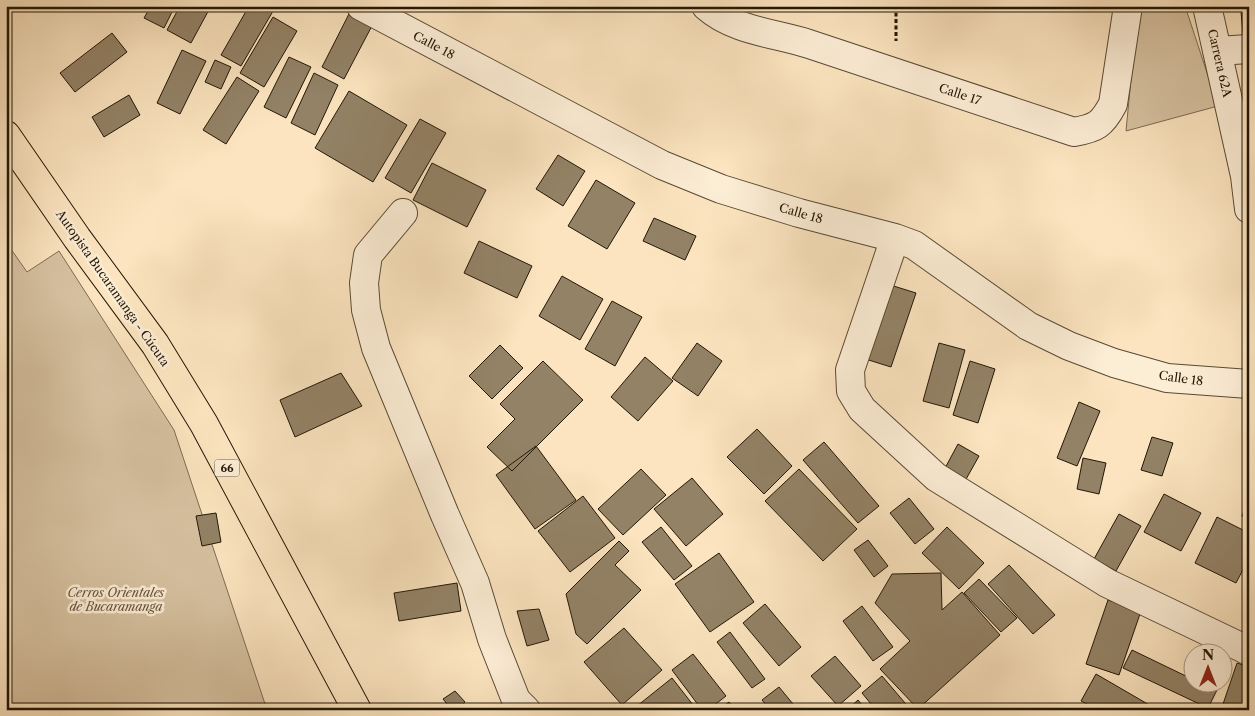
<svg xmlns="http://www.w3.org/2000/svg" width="1255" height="716" viewBox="0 0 1255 716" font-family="'Libre Caslon Text',serif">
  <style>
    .green { fill: #d6c1a0; stroke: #7c6c53 }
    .building { fill: #938266; stroke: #231706 }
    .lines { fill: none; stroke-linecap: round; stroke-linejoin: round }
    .minor-casing { stroke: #594a34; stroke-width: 30 }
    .highway-casing { stroke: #231706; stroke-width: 30 }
    .path { stroke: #231706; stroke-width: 3; stroke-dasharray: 4 2.5; stroke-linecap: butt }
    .minor { stroke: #fcedd5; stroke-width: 28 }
    .highway { stroke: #fbe4bf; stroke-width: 28 }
    .labels { text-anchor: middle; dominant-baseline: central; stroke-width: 5; stroke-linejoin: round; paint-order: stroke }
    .shield { fill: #fcedd5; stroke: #645744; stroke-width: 1 }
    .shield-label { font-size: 11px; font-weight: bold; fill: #231706 }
    .street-label { font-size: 12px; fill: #231706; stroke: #fcedd5 }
    .park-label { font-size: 12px; font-style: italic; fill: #62523c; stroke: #fcedd5 }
  </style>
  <rect width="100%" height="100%" fill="#fbe4bf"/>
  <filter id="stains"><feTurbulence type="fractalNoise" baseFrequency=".004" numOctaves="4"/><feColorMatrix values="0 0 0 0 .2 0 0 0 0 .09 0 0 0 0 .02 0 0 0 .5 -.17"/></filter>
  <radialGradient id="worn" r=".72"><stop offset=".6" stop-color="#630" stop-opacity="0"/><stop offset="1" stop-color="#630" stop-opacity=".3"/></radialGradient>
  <path class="green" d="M 1138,6 L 1185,6 L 1218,106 L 1126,131 Z
    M 6,242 L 27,272 L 59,251 L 174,430 L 267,710 L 6,710 Z"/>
  <path class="building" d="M 151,6 L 175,6 L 164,28 L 144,18 Z
    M 180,6 L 211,6 L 191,43 L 167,30 Z
    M 249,6 L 276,6 L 241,66 L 221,55 Z
    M 1240,6 L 1249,6 L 1249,11 L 1241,12 Z
    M 351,10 L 374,22 L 344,79 L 322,67 Z
    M 1249,11 L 1249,44 L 1244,45 L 1241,12 Z
    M 273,17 L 297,31 L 264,87 L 240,73 Z
    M 112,33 L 127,52 L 75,92 L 60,73 Z
    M 182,50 L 206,61 L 180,114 L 157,103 Z
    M 289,57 L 311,67 L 286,118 L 264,107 Z
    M 215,60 L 231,67 L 221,89 L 205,82 Z
    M 314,73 L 338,85 L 315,135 L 291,123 Z
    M 237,77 L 259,91 L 226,144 L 203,130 Z
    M 349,91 L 407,125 L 373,182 L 315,148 Z
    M 129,95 L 140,115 L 104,137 L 92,117 Z
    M 420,119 L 446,133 L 411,193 L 385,178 Z
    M 558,155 L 585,171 L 563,206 L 536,189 Z
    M 432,163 L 486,190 L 467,227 L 413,200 Z
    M 596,180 L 635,203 L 607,249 L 568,226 Z
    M 654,218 L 696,236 L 685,260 L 643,241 Z
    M 479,241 L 532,266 L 517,298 L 464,273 Z
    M 562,276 L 603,299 L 580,340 L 539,316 Z
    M 884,283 L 916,293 L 891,367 L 859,357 Z
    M 612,301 L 642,317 L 615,366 L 585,349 Z
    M 697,343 L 722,361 L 698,396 L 672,378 Z
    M 939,343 L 965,350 L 949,408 L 923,401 Z
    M 500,345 L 523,368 L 492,399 L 469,376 Z
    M 645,357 L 673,381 L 638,421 L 611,397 Z
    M 543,361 L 583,400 L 512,471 L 487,447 L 515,419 L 500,404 Z
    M 970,361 L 995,369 L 978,423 L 953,415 Z
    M 341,373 L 362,406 L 295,437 L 280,400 Z
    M 1079,402 L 1100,411 L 1077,466 L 1057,458 Z
    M 757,429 L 792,466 L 764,494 L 727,457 Z
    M 1152,437 L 1173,443 L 1162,476 L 1141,470 Z
    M 824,442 L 879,506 L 858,523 L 803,460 Z
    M 958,444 L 979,456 L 965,481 L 944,470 Z
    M 536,446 L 576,500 L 535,529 L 496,475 Z
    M 1083,458 L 1106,463 L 1099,494 L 1077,489 Z
    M 641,469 L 666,495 L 623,535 L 598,509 Z
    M 799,469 L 857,529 L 823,561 L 765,501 Z
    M 692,478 L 723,514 L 686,546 L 654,509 Z
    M 1164,494 L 1201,513 L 1181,551 L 1144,532 Z
    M 583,496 L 615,538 L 570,572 L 538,531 Z
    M 1249,497 L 1249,519 L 1242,516 Z
    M 909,498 L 934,529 L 915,544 L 890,513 Z
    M 216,513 L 221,542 L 202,546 L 196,516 Z
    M 1119,514 L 1141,526 L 1116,571 L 1094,559 Z
    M 1217,517 L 1249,533 L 1249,558 L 1236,583 L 1195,563 Z
    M 661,527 L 692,566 L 674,580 L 642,542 Z
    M 947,527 L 984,563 L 959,589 L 922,553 Z
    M 868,540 L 888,566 L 874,577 L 854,550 Z
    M 619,541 L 629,551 L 615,565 L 641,590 L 587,644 L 576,634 L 566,594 Z
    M 719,553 L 754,602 L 710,632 L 675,584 Z
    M 1009,565 L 1055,615 L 1033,634 L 988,584 Z
    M 941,573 L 942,610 L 962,592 L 1000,635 L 918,709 L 880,669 L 910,641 L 875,603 L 892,574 Z
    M 979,579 L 1017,618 L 1001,632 L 964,593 Z
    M 457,583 L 461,611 L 399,621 L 394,593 Z
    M 1108,600 L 1141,611 L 1119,675 L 1086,664 Z
    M 765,604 L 801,647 L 779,666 L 743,623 Z
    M 862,606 L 893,647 L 873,661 L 843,621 Z
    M 539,609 L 549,640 L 527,646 L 517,611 Z
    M 624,628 L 662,670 L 622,705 L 584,662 Z
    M 730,632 L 765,679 L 752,688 L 717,642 Z
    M 1132,650 L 1192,679 L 1192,684 L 1202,684 L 1217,690 L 1208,708 L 1123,668 Z
    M 693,654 L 726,696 L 708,710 L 702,710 L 672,670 Z
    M 835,656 L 861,686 L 838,706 L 811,676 Z
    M 1237,663 L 1249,667 L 1249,710 L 1221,710 Z
    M 1096,674 L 1158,710 L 1099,710 L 1081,701 Z
    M 882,676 L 911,710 L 876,710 L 862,693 Z
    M 672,678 L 697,710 L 632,710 Z
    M 779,687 L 798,710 L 770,710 L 762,700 Z
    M 455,691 L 465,702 L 458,710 L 452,710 L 443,699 Z
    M 858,700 L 866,710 L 847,710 Z
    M 729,702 L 735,710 L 718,710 Z"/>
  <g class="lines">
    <defs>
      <path id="minor" d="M 361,6 L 662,165 L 721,189 L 799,213 L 895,238 L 914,245 L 1028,326 L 1069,346 L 1114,363 L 1167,378 L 1249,384
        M 706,6 C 734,31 775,33 809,44 C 897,73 985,103 1074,132 C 1096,128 1102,125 1113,104 L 1128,6
        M 1207,6 L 1245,176 L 1249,209
        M 1217,51 L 1249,49
        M 403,213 L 368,255 L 364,283 L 366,310 L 376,348 L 445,515 L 475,583 L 492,639 L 516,700 L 526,710
        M 895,238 L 850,370 L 851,391 L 862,409 L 936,477 L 1107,583 L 1249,651"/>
      <path id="highway" d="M 6,135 L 77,238 L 155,344 L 204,424 L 357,710"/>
    </defs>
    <use href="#minor" class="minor-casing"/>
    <use href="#highway" class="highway-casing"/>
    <path class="path" d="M 896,6 L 896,41"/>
    <use href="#minor" class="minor"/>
    <use href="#highway" class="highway"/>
  </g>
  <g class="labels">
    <rect class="shield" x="214.5" y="459.5" width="25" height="17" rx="4"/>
    <g class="shield-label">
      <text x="227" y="468">66</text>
    </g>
    <g class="street-label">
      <text transform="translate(434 45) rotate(28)">Calle 18</text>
      <text transform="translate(1220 63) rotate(77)">Carrera 62A</text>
      <text transform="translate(960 94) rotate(18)">Calle 17</text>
      <text transform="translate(801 213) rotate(16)">Calle 18</text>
      <text transform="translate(113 288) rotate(55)">Autopista Bucaramanga - Cúcuta</text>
      <text transform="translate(1181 378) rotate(8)">Calle 18</text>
    </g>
    <g class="park-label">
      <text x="116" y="592">Cerros Orientales<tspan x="116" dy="14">de Bucaramanga</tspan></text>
    </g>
  </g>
  <rect width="1255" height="716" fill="none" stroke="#fbe4bf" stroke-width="25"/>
  <rect x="8" y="8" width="1240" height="701" fill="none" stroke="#231706" stroke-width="2.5"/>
  <rect x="12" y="12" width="1230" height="691" fill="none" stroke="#231706"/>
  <g transform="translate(1208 668)"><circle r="24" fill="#fcedd5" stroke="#a59782"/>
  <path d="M0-4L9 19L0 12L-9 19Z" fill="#8f2418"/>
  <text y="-8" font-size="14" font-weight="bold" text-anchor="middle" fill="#231706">N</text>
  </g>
  <rect width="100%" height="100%" filter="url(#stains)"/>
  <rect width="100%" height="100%" fill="url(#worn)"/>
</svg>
